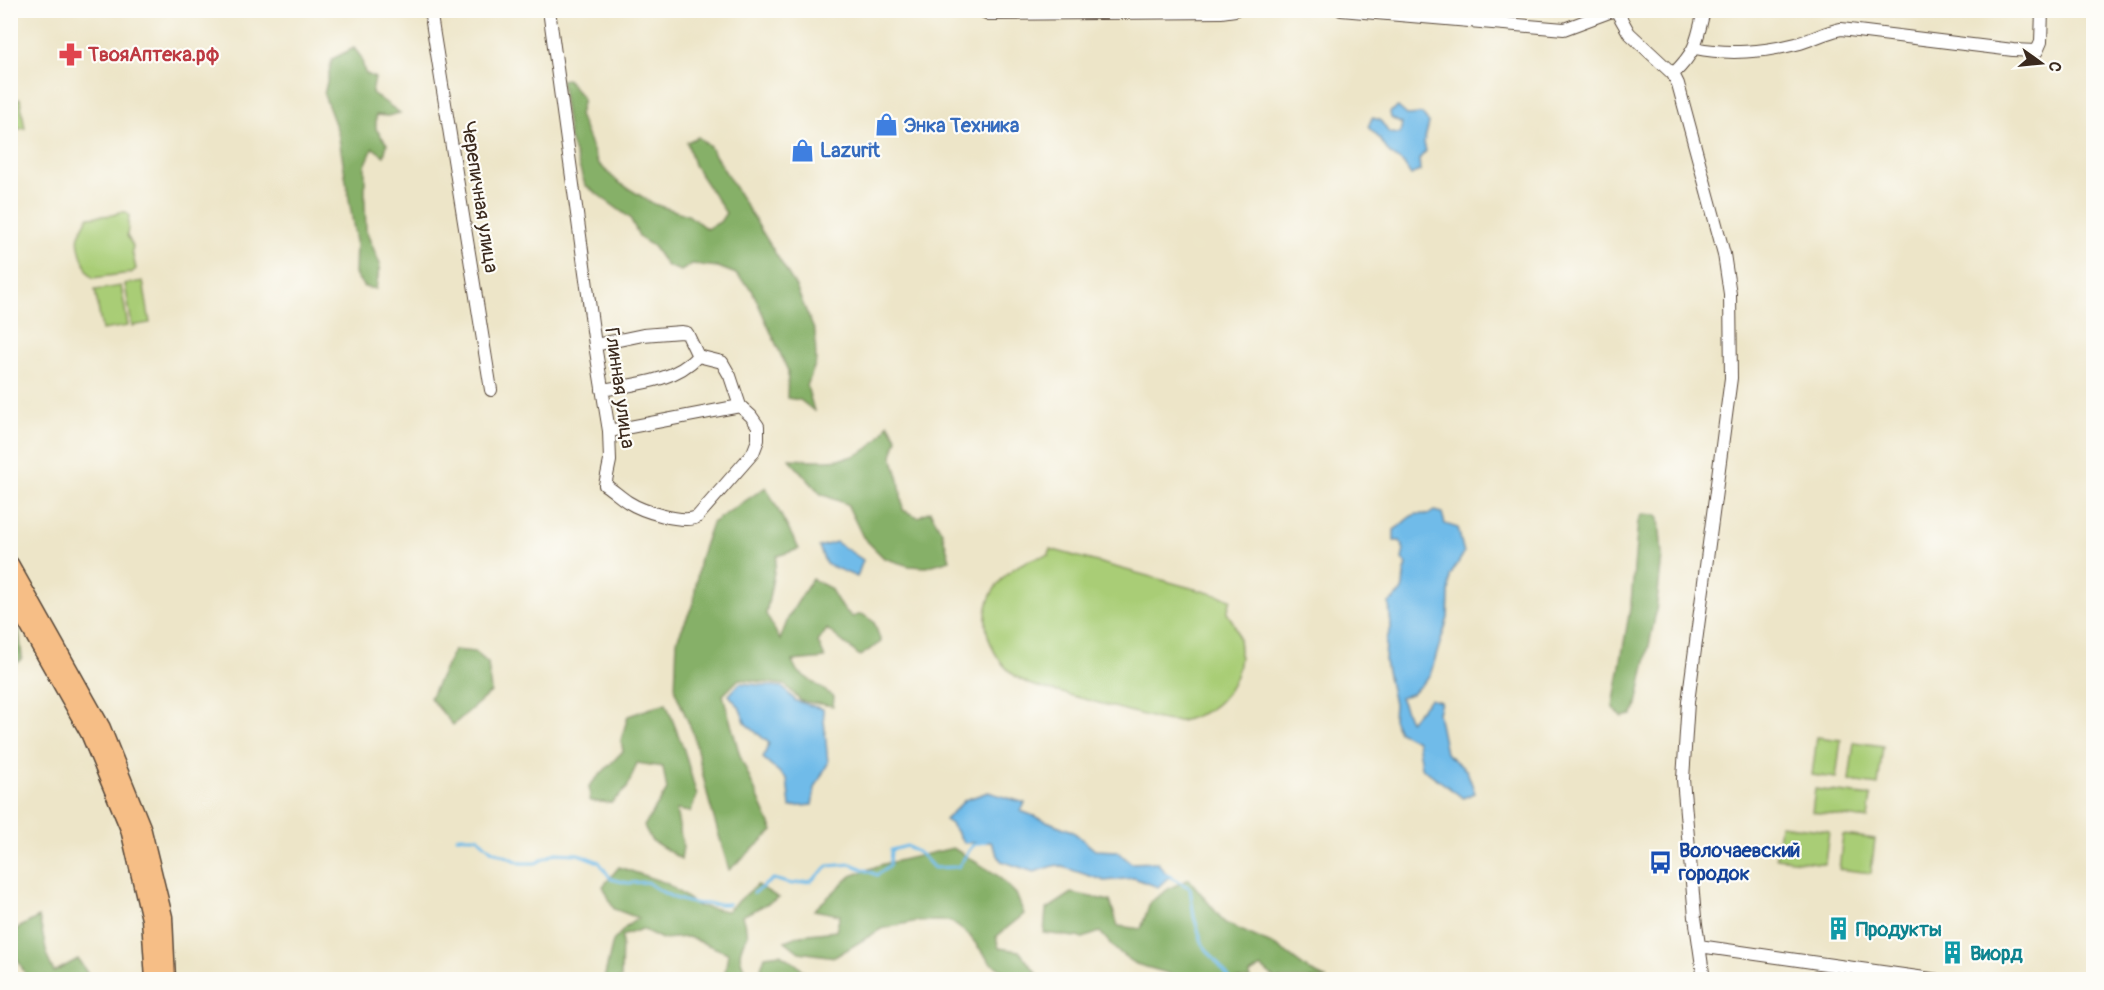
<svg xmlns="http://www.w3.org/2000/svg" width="2104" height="990" viewBox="0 0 2104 990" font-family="Pangolin,sans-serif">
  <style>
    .green { fill: #a9cd76; stroke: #727c4a; stroke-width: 1.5 }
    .forest { fill: #86b067; stroke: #606d42; stroke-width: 1.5 }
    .water { fill: #6fbbe9; stroke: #557284; stroke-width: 1.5 }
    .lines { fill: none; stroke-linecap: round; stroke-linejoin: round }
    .stream { stroke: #6fbbe9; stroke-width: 3 }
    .minor-casing { stroke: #564638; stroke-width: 14 }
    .major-casing { stroke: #564638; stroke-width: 19 }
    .minor { stroke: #fff; stroke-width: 12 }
    .major { stroke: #f6be86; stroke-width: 16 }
    .labels { text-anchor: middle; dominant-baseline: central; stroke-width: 4.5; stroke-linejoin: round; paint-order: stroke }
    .health-label { font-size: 20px; font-weight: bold; fill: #be3a42; stroke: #fdfcf7; text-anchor: start }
    .shop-label { font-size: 20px; font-weight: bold; fill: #366cbe; stroke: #fdfcf7; text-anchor: start }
    .street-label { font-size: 20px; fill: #3b2a1e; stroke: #fdfcf7 }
    .transit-label { font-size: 20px; font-weight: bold; fill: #164399; stroke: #fdfcf7; text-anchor: start }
    .culture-label { font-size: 20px; font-weight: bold; fill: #0d838f; stroke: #fdfcf7; text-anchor: start }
  </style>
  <rect width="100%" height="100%" fill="#fdfcf7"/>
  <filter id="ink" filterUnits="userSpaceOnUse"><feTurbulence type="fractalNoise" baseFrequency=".0167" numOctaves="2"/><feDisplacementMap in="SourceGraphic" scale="12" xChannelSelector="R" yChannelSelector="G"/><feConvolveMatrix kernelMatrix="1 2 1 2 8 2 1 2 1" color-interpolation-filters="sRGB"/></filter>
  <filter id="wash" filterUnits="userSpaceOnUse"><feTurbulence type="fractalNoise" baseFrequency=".008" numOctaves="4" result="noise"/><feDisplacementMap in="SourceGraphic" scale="24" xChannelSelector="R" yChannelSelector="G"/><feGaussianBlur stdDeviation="1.35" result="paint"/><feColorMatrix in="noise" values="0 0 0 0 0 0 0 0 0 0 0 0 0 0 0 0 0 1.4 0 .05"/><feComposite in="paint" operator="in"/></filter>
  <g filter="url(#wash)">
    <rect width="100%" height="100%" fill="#ede5c8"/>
    <path class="green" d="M 20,99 L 25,128 L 11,130 L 11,101 Z
      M 120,212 L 126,212 L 129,216 L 127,236 L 133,246 L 132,251 L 136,269 L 131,273 L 93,278 C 86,272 76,245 79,236 C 81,230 85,223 88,217 L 113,215 Z
      M 143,281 L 150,323 L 132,326 L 125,284 Z
      M 121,286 L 128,326 L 102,330 L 95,290 Z
      M 1050,549 L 1231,599 L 1227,613 C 1247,638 1243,676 1222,699 C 1213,710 1195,717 1181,721 C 1174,722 1165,720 1158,719 C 1128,711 1098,703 1069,695 C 1056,691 1041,689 1029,684 C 996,669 976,629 991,595 C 1003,572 1023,559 1049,555 Z
      M 1817,737 L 1841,740 L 1836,778 L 1812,775 Z
      M 1854,742 L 1883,746 L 1878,785 L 1849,781 Z
      M 1815,789 L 1871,796 L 1868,819 L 1812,812 Z
      M 1780,825 L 1829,831 L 1825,864 L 1776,858 Z
      M 1843,835 L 1875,839 L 1871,873 L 1839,869 Z"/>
    <path class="forest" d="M 354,48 L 361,57 L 365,73 L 375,78 L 372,93 L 400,113 L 388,116 L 376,115 L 376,129 L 387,144 L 384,156 L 373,148 L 365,166 L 365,204 L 366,231 L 380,264 L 376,289 L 364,287 L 355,274 L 356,242 L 338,132 L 324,95 L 332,59 Z
      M 567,79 L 583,99 L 579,115 L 598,163 L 618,182 L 654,204 L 688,215 L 707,229 L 720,222 L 726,213 L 694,165 L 687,142 L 698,137 L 710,147 L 795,285 L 815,332 L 816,362 L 807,386 L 814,411 L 800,400 L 787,398 L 788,371 L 752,290 L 736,274 L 718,267 L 692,264 L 681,271 L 667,266 L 653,246 L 640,238 L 630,218 L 585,185 L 569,135 L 561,80 Z
      M 888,423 L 897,438 L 892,456 L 899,480 L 903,510 L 918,517 L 930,511 L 942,532 L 950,560 L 926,567 L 909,566 L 884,558 L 863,537 L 847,504 L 821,494 L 789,459 C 831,460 867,467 888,423 Z
      M 766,487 L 799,549 L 777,556 L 766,614 L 780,640 L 789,616 L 812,579 L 830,588 L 840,605 L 852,617 L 862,614 L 874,622 L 881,642 L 860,656 L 827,629 L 818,642 L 825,658 L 792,661 L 797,671 L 834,697 L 833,706 L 801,701 L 785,685 L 739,679 L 723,695 L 740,756 L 773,831 L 729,870 L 709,801 L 693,733 L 675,691 L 677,640 L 693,604 L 700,558 L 712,523 Z
      M 1642,514 L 1655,515 L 1659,518 L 1662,556 L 1656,612 L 1636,709 L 1632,715 L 1622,717 L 1613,708 L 1614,700 L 1631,603 L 1638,521 Z
      M 10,621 L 19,631 L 22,658 L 16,664 L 11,664 Z
      M 454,650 L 475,652 L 488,663 L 491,692 L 453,725 L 430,698 Z
      M 666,703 L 684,750 L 697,796 L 690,812 L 676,810 L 683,847 L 681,859 L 651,840 L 644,826 L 667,790 L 663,767 L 637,763 L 627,788 L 611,803 L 590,801 L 589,786 L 623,751 L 621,740 L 628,716 Z
      M 953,848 L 997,875 L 1016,894 L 1024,914 L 996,937 L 999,948 L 1019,951 L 1038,975 L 1013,978 L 990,962 L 969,935 L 950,921 L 917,921 L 881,929 L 835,957 L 799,952 L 785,941 L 800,935 L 836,931 L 840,915 L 814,910 L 851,876 L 880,865 Z
      M 619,867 L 666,883 L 698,906 L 727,911 L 757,885 L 779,898 L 742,916 L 748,935 C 735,953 740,962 750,979 L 724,979 L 728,953 L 688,937 L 662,939 L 642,929 L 622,936 L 621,979 L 604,979 L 613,941 L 627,926 L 638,918 L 614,909 L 603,886 Z
      M 1189,879 L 1225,923 L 1278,947 L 1310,971 L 1327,979 L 1275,979 L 1261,967 L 1250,974 L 1250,979 L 1188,979 L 1136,964 L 1117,951 L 1100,932 L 1083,938 L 1044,933 L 1046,910 L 1072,893 L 1110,901 L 1118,926 L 1141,929 L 1150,902 L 1170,888 Z
      M 39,917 L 48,959 L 54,972 L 78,959 L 91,979 L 28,979 L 11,947 L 11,932 Z
      M 780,954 L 796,964 L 811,979 L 769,979 L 761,968 L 765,956 Z"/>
    <path class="water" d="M 1398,107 L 1407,115 L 1422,114 L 1429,123 L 1424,143 L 1426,151 L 1419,159 L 1420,171 L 1411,175 L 1403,163 L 1389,153 L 1380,139 L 1368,127 L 1372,118 L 1380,120 L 1389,133 L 1400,134 L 1402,124 L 1391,118 L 1390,112 Z
      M 1434,511 L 1442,513 L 1445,524 L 1458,528 L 1464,553 L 1450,576 L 1448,618 L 1430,675 L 1412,694 L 1400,697 L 1410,721 L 1430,699 L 1441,702 L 1438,713 L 1446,753 L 1467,771 L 1475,793 L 1463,798 L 1421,767 L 1417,741 L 1399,732 L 1393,719 L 1394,704 L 1385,662 L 1386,641 L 1391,628 L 1389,603 C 1412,586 1398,586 1407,565 L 1402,559 L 1404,550 L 1400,541 L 1394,541 L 1394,530 C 1408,521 1409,511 1428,515 Z
      M 836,542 L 863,560 L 857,577 L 826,564 L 819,547 Z
      M 740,683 L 782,687 L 796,701 L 823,709 L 828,763 L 815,788 L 812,805 L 790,807 L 787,779 L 763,758 L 769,743 L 746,724 L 739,707 L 729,695 Z
      M 988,792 L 1025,803 L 1021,811 L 1072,831 L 1095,850 L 1117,851 L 1131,863 L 1157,862 L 1169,877 L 1158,887 L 1134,878 L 1105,881 L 1057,865 L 1034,872 L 1001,861 L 991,842 L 964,843 L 951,824 L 945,820 L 965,800 Z"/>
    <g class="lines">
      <path class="stream" d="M 457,837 L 477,837 L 491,850 L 521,863 L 536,863 L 555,853 L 578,854 L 599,862 L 611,879 L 628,883 L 647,882 C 677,904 693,905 729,904
        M 1167,875 L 1190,888 L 1194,917 L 1203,945 L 1231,980
        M 754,893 L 773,879 L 792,884 L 811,881 L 828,866 L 851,864 L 877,875 L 890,865 L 891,850 L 907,846 L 922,855 L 934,868 L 958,867 L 973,845 L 986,841"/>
    </g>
  </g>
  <g filter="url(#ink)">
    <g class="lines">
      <defs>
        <path id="minor" d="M 430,10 L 491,390
          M 549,10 L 595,345 L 609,431 L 610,461 L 605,485 C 613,490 620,497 628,502 C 642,511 682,524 697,517 L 753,453 L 758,440 L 758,426 L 751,416 L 740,406 L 730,376 L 722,362 L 698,356 L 687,333 L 681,332 L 643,335 L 595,345
          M 980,10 L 989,14 L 1221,12 L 1235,10
          M 1341,10 L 1564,29 L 1615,10
          M 1616,10 L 1629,33 L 1673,74 L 1678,84 L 1724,254 L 1730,294 L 1731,378 L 1688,702 L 1683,779 L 1695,917 L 1704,980
          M 1695,48 C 1727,55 1765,52 1796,44 C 1812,40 1825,32 1841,29 L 2013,50 L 2037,51 L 2041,42 L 2042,10
          M 1673,74 C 1696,52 1697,41 1704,10
          M 602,390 C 635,384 674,382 698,356
          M 609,431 L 740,406
          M 1699,946 L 1939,980"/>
        <path id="major" d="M 10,564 L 102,728 L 142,827 L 164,917 L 167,980
          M 10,593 L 89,733 L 129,829 L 150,919 L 154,980"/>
      </defs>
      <use href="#minor" class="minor-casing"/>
      <use href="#major" class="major-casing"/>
      <use href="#minor" class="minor"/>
      <use href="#major" class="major"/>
    </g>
  </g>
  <defs>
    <symbol id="pharmacy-bare" viewBox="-9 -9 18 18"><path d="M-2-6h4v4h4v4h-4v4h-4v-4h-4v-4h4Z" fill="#e0444e" stroke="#fdfcf7" stroke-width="2.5" paint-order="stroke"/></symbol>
    <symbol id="shop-bare" viewBox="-9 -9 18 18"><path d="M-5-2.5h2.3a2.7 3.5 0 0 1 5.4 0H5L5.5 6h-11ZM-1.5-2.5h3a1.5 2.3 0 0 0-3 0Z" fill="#3f7fe0" stroke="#fdfcf7" stroke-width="2.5" paint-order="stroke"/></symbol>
    <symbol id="bus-bare" viewBox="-9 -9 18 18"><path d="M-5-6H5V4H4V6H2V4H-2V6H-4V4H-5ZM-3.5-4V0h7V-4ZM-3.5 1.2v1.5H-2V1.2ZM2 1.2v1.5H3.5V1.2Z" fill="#1a4fb4" stroke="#fdfcf7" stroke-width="2.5" paint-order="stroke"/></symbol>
    <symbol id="building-bare" viewBox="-9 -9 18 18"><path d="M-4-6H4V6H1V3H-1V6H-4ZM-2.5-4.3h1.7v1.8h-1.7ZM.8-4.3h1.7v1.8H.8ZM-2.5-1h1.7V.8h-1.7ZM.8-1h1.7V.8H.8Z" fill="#0f9aa8" stroke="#fdfcf7" stroke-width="2.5" paint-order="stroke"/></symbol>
  </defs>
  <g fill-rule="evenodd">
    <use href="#pharmacy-bare" x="54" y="38" width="33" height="33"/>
    <use href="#shop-bare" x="870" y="108" width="33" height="33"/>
    <use href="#shop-bare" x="786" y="134" width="33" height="33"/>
    <use href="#bus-bare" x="1644" y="846" width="33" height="33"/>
    <use href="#building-bare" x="1822" y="912" width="33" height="33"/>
    <use href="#building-bare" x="1936" y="936" width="33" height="33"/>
  </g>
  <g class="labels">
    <g class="health-label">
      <text x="88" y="54">ТвояАптека.рф</text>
    </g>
    <g class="shop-label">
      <text x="904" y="125">Энка Техника</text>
      <text x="820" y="150">Lazurit</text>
    </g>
    <g class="street-label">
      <text transform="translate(480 197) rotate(81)">Черепичная улица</text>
      <text transform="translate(620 388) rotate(82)">Глинная улица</text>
    </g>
    <g class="transit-label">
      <text x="1679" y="850">Волочаевский<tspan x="1679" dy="23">городок</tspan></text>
    </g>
    <g class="culture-label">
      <text x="1856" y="929">Продукты</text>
      <text x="1970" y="953">Виорд</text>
    </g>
  </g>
  <rect width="2104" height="990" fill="none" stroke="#fdfcf7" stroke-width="36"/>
  <g transform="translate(2041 63) rotate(105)" stroke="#fdfcf7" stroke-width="4.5" paint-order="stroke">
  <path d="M0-4.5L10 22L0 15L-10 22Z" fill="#3b2a1e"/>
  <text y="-9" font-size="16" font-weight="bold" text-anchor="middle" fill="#3b2a1e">С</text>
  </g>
</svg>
